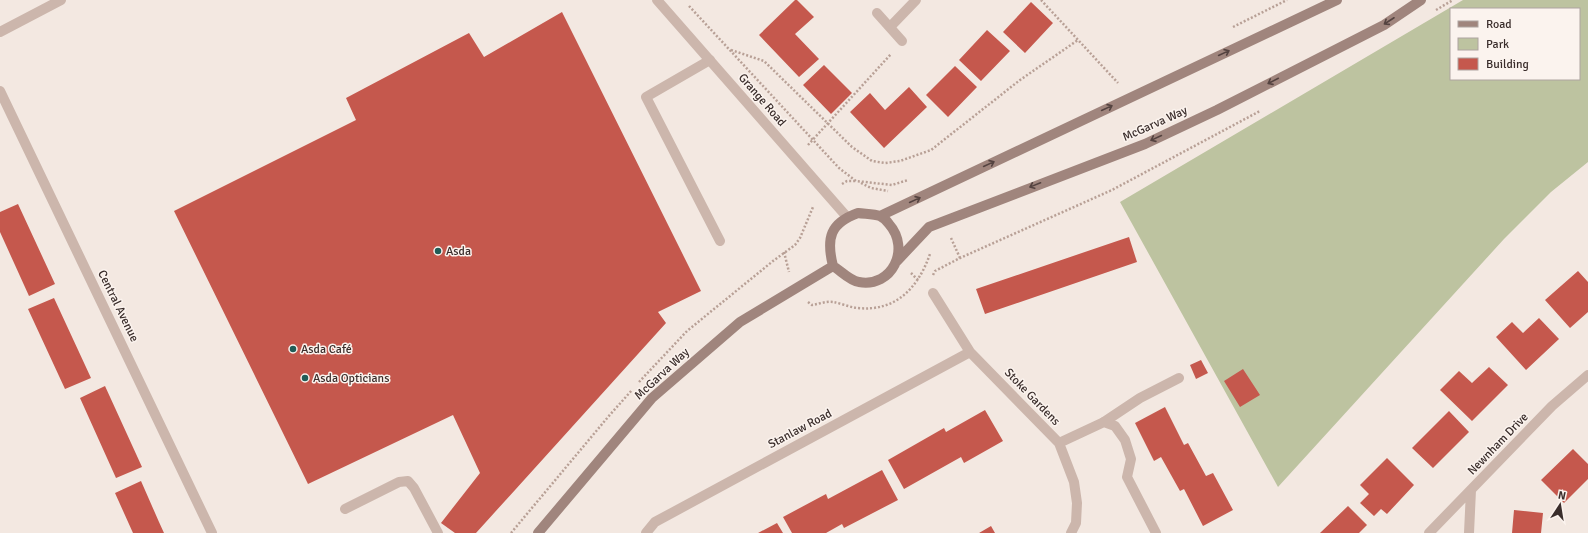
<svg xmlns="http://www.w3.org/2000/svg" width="1588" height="533" viewBox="0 0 1588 533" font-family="Signika,sans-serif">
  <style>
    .green { fill: #bdc3a0; fill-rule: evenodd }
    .building { fill: #c5584d }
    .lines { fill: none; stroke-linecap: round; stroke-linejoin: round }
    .path { stroke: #b8a096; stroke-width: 2.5; stroke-dasharray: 2 2; stroke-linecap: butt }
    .lane { stroke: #ccb6ac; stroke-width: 10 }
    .street { stroke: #ccb6ac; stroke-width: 10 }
    .secondary { stroke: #a0857d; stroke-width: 10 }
    .oneway { stroke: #544340 }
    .poi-dot { fill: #205c57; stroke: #fbf3ee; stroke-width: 1.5 }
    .labels { text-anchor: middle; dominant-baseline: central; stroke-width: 3; stroke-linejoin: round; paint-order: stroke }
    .street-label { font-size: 12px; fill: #3a2d2b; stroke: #fbf3ee }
    .poi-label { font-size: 12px; fill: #3a2d2b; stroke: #fbf3ee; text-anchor: start }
  </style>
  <rect width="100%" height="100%" fill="#f3e8e1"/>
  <path class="green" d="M 1463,0 L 1588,0 L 1588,162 L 1551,192 L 1504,239 L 1278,487 L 1120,202 ZM 1451,9 L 1579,9 L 1579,79 L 1451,79 Z"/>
  <path class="building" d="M 795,0 L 797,0 L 814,17 L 795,34 L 819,59 L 799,77 L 759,35 Z
    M 1031,2 L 1053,23 L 1025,53 L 1003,32 Z
    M 562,12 L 701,291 L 658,312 L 666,323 L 476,533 L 455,533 L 441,523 L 480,473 L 453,415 L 308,484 L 174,211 L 356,120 L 346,98 L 469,33 L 484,57 Z
    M 987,30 L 1010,51 L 981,81 L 959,60 Z
    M 824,65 L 852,93 L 831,114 L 803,85 Z
    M 955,66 L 977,87 L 948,117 L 926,95 Z
    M 909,87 L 927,107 L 884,148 L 850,112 L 870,93 L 885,110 Z
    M 18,204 L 55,284 L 29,296 L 0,232 L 0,212 Z
    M 1129,237 L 1137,262 L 985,314 L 976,289 Z
    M 1578,271 L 1588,282 L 1588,312 L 1570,328 L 1545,300 Z
    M 54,298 L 91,378 L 65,389 L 28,309 Z
    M 1539,318 L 1559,339 L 1526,370 L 1496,337 L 1512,322 L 1523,333 Z
    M 1201,360 L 1208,373 L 1196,379 L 1190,365 Z
    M 1489,367 L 1508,385 L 1472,421 L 1440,390 L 1459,371 L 1472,383 Z
    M 1243,369 L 1260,395 L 1240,407 L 1224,381 Z
    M 105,386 L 142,467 L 116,478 L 80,398 Z
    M 1165,407 L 1184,445 L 1188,443 L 1206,476 L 1213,473 L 1233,510 L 1203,526 L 1184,489 L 1180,491 L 1161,457 L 1154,461 L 1135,423 Z
    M 985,410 L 1003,441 L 964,463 L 961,457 L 904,489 L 888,460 L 944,428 L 946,432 Z
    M 1449,411 L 1469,432 L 1433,468 L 1412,448 Z
    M 1573,449 L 1588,464 L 1588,479 L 1564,503 L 1541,480 Z
    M 1387,458 L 1414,485 L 1387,514 L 1381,509 L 1374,516 L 1360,503 L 1369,494 L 1360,485 Z
    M 882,470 L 898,500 L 844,528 L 842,524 L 826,533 L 792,533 L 783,517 L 826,494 L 828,499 Z
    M 141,481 L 159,522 L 164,533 L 133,533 L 115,493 Z
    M 1348,506 L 1367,525 L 1359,533 L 1320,533 Z
    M 1514,510 L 1543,513 L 1541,533 L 1512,533 Z
    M 777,523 L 783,533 L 758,533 Z
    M 991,526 L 995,533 L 979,533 Z"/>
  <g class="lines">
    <path class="path" d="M 1041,0 L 1118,83
      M 689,6 L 839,168 L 856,181 L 892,185 L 908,180
      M 1436,10 L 1453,0
      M 1233,27 L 1287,0
      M 731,50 L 764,61 L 852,147 L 872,161 L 885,163 L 900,161 L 931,150 L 1020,80 L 1078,40
      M 808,145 L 891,54
      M 861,183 L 871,188 L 888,191
      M 842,184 L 847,181 L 856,181
      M 951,238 L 960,258
      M 784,252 L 789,272
      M 911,273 L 919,281
      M 933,275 L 935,271 L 960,258 L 1112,190 L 1260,111
      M 808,302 L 812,305 C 819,304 826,301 833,302 C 840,303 849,307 857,308 C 896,312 918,288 930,254
      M 639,382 L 687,331 L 773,261 L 795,245 L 800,238 L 813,207
      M 511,533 L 608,417 L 632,390"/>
    <path class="lane" d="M 0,32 L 61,0
      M 710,60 L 646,97 L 720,241
      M 1104,422 L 1140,398 L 1179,378
      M 345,509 L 399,482 L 408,481 L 414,488 L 438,533"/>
    <path class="street" d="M 657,0 L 847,217
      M 877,13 L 902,41
      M 890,27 L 916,0
      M 0,91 L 212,533
      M 933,293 L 970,352 L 1059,443 L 1074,482 L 1077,503 L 1076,523 L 1071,533
      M 1059,443 L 1104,422 L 1115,426 L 1125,440 L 1131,459 L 1127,477 L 1156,533
      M 646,533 L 655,522 L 970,352
      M 1429,533 L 1552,406 L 1588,375
      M 1469,533 L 1471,490"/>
    <path class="secondary" d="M 858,213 C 865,214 874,214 880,216 C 884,218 887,221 889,224 C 911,249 892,288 859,282 C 850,281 840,270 833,266 C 826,238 830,223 858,213 Z
      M 880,216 L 1337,0
      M 897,261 L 929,227 L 1145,144 L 1217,110 L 1384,25 L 1421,0
      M 538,533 L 652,398 L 740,322 L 833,266"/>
  </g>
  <defs><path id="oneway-shaft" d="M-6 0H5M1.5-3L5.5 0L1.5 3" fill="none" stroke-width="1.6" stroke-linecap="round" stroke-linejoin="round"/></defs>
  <g class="oneway">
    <use href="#oneway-shaft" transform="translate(1389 21) rotate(147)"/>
    <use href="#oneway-shaft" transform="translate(1224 53) rotate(-25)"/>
    <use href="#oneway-shaft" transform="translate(1273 81) rotate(153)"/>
    <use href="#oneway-shaft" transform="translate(1107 108) rotate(-25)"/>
    <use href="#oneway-shaft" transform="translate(1156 138) rotate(155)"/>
    <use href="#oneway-shaft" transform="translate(989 164) rotate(-25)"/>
    <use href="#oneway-shaft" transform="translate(1035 185) rotate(158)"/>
    <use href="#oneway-shaft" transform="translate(915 200) rotate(-25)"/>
  </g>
  <g class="poi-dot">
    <circle cx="438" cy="251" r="4"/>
    <circle cx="293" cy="349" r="4"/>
    <circle cx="305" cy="378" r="4"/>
  </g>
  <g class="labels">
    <g class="street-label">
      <text transform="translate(762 100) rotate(49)">Grange Road</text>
      <text transform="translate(1155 124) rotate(-24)">McGarva Way</text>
      <text transform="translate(118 306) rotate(64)">Central Avenue</text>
      <text transform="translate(662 374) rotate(-43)">McGarva Way</text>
      <text transform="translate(1032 397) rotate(46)">Stoke Gardens</text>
      <text transform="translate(800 429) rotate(-28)">Stanlaw Road</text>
      <text transform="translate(1498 444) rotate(-46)">Newnham Drive</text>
    </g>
    <g class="poi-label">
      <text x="446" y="251">Asda</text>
      <text x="301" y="349">Asda Café</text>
      <text x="313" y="378">Asda Opticians</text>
    </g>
  </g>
  <rect x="1450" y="8" width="130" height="72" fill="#fbf3ee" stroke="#aea4a0"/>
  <rect x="1458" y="21" width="20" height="6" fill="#a0857d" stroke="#aea4a0"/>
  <text x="1486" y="28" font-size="12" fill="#3a2d2b">Road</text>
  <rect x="1458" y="38" width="20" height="12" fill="#bdc3a0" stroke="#aea4a0"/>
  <text x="1486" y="48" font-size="12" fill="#3a2d2b">Park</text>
  <rect x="1458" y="58" width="20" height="12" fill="#c5584d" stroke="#aea4a0"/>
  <text x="1486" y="68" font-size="12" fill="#3a2d2b">Building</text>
  <g transform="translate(1560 505) rotate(12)" stroke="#fbf3ee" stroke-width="3" paint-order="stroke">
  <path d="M0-3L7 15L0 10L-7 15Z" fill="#3a2d2b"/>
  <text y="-6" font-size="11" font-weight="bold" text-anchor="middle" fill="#3a2d2b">N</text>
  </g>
</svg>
